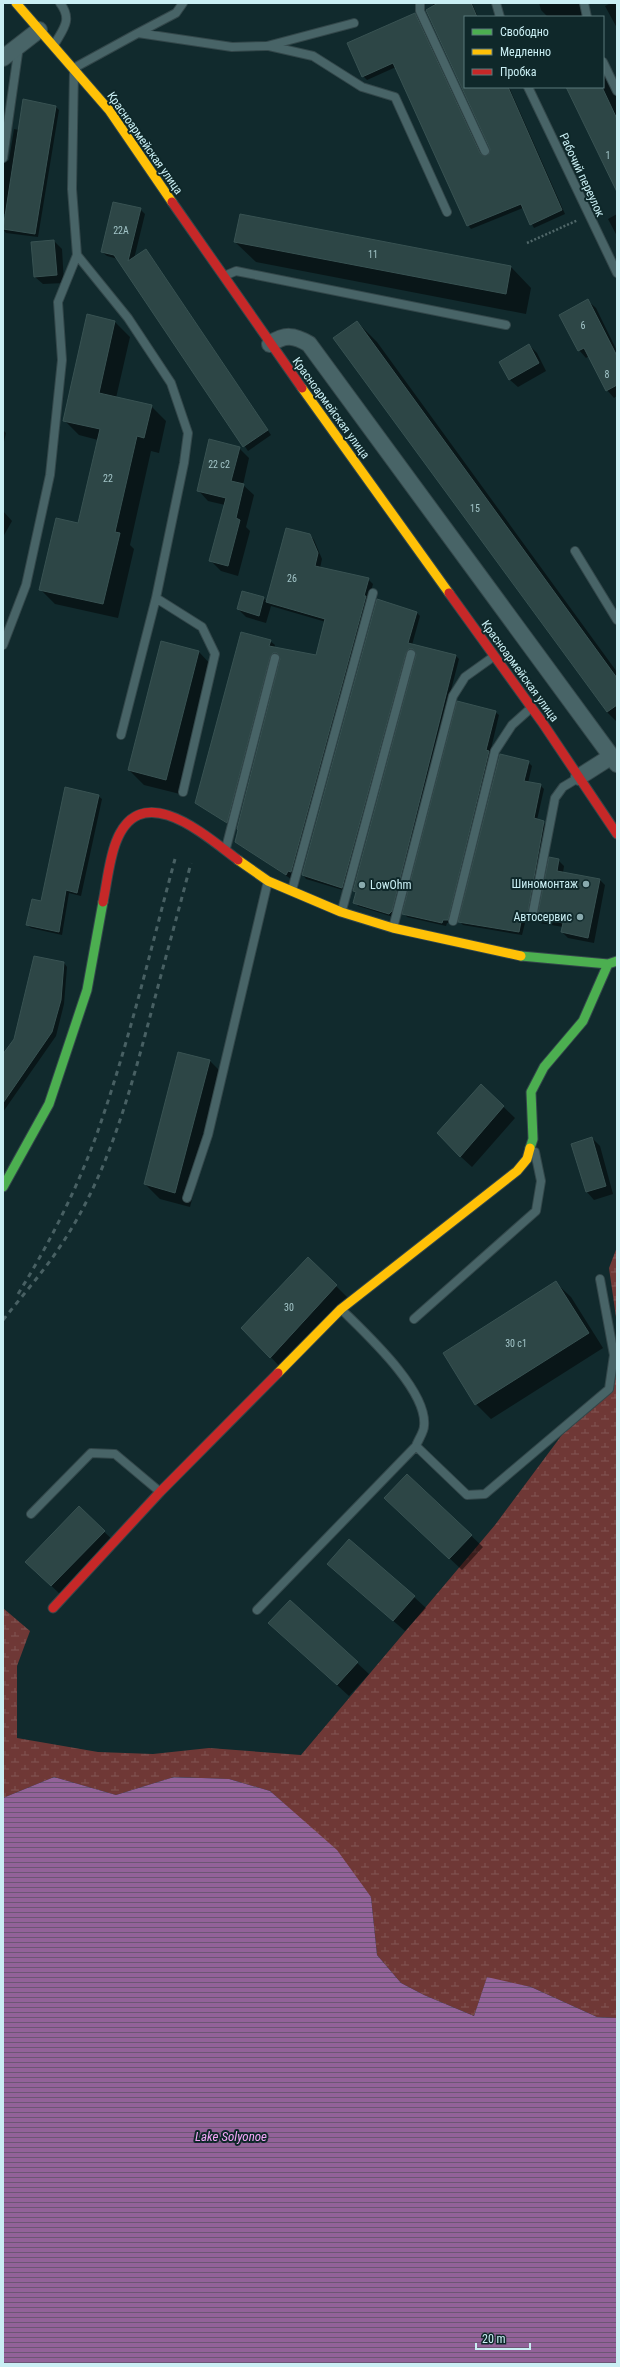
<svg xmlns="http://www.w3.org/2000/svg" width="620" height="2367" viewBox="0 0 620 2367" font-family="'Roboto Condensed',sans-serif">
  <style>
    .wetland { fill: url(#wetland-marsh) }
    .water { fill: url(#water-rules) }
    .shadow { fill: #0007 }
    .building { fill: #2d4646; stroke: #385252 }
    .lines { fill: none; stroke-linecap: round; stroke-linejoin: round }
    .lane-casing { stroke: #33474a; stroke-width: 10 }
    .street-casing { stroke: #33474a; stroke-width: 18 }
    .fast-casing { stroke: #33474a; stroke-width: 11 }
    .slow-casing { stroke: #33474a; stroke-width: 11 }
    .jam-casing { stroke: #33474a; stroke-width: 11 }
    .path { stroke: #51686a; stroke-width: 2.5; stroke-dasharray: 2 2; stroke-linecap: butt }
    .lane { stroke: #486467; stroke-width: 8 }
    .street { stroke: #486467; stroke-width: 16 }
    .fast { stroke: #4caf50; stroke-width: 9 }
    .slow { stroke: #ffc107; stroke-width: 9 }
    .jam { stroke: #c62828; stroke-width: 9 }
    .rail { stroke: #486063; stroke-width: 3; stroke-dasharray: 5 5; stroke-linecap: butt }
    .poi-dot { fill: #89aaae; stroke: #0f282a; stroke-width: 1.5 }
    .labels { text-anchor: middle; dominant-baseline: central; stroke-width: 4; stroke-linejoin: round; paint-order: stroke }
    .number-label { font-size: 10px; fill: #a3c5c8 }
    .street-label { font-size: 12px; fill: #caeff4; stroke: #0f282a }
    .poi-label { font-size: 12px; fill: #caeff4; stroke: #0f282a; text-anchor: end }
    .water-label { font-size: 13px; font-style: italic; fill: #f4a6f8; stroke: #0f282a }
  </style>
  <defs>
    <pattern id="wetland-marsh" width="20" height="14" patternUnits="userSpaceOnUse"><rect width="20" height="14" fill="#6f3836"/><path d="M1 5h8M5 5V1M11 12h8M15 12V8" fill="none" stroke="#825554"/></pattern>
    <pattern id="water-rules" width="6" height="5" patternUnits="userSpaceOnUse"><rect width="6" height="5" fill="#926298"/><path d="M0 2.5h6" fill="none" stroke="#6c5674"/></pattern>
  </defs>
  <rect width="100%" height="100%" fill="#112a2d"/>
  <path class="wetland" d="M 617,1247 L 617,1324 L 609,1268 Z
    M 617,1368 L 617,2018 L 597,2017 L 531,1987 L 487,1978 L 474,2016 L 424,1995 L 401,1983 L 377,1955 L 371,1897 L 291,1810 L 270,1791 L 229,1779 L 174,1777 L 116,1795 L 54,1777 L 3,1798 L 3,1608 L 30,1631 L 17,1666 L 17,1738 L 98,1752 L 153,1754 L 209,1748 L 301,1755 L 495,1525 L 573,1420 L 604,1396 Z"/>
  <path class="water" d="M 54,1777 L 116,1795 L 174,1777 L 229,1779 L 270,1791 L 337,1850 L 371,1897 L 377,1955 L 401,1983 L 424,1995 L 474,2016 L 487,1977 L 531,1987 L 597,2017 L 617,2018 L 617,2364 L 3,2364 L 3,1798 Z"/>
  <path class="shadow" d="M 432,3 L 472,3 L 478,17 L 465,17 L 465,87 L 509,87 L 565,214 L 534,228 L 523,208 L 471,229 L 468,225 L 396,67 L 367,80 L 363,76 L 415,14 L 418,18 L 483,157 L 490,155 L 491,149 L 427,10 L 434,6 Z
    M 539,3 L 584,3 L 588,17 L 548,17 L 541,10 Z
    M 611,3 L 617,3 L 617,28 L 605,6 Z
    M 603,71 L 617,98 L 617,190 L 568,87 L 603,87 Z
    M 56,107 L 59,110 L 38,237 L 6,233 L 3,229 L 5,214 L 3,214 L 3,164 L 9,160 L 14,129 L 19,130 Z
    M 140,209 L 145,214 L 134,259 L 146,251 L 150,255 L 271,435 L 248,451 L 118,259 L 107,256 L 102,252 Z
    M 617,214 L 617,236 L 608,219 Z
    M 54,241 L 62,249 L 64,283 L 43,284 L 35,277 Z
    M 235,242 L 511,267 L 531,288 L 526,314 L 256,262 Z
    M 588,301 L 596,308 L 617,351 L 617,396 L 614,398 L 607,390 L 589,356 L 586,358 L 579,350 Z
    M 115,322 L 130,337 L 116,398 L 151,406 L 166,421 L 159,453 L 151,451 L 130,545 L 134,549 L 118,618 L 55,604 L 40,589 L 79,524 L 98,440 L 79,435 L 64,420 Z
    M 357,322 L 377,342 L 617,672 L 617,722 L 607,712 L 335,338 Z
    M 529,345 L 537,353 L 546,371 L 518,387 L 510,380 L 500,362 Z
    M 3,430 L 6,433 L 3,446 Z
    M 239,448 L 249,458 L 243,485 L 254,495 L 246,527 L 250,531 L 238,576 L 221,571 L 211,561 L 225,505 L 208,501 L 198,490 Z
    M 3,511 L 12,521 L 3,537 Z
    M 310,535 L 314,540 L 322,559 L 320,568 L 368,579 L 373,584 L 291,879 L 237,842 L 281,659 L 280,657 L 278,657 L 231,826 L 196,803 L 270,641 L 275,645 L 274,648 L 317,657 L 326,622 L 271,606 L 266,623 L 246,617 L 238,609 L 263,598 L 268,602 Z
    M 416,612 L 420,616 L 412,645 L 456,656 L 459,659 L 393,917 L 358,906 L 355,902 L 357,894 L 354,891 L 417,655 L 416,652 L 413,652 L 346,891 L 306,879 L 303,875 Z
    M 199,652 L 213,667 L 180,794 L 144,785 L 129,770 Z
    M 495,712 L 499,715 L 490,753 L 492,756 L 451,923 L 447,923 L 446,926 L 407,917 L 404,913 Z
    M 528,762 L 532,766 L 528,783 L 540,785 L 544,789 L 537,820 L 548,826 L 531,915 L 534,920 L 526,919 L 522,935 L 463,925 L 460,922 Z
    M 98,796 L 102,799 L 81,896 L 69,893 L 62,935 L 31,928 L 27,925 L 42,902 Z
    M 558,860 L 564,866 L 563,873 L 599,879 L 605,885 L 594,943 L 568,938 L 562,932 L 563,927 L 540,923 L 534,918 L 539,914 Z
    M 64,963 L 67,967 L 64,1004 L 56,1036 L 3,1112 L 3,1056 Z
    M 179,1053 L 210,1061 L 225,1076 L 190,1207 L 160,1199 L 145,1184 Z
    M 481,1085 L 515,1118 L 472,1167 L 460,1156 Z
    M 592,1138 L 600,1146 L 613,1194 L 594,1200 L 587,1192 L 573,1145 Z
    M 308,1258 L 348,1298 L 282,1369 L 243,1328 Z
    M 556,1283 L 571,1297 L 603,1348 L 491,1419 L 476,1404 Z
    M 407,1475 L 483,1547 L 462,1570 L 397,1509 Z
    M 79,1508 L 116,1543 L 63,1597 L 38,1573 Z
    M 340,1575 L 414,1597 L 426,1608 L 405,1631 Z
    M 290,1601 L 369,1674 L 349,1696 L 281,1634 Z"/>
  <path class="building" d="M 438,3 L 471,3 L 477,17 L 465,17 L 465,87 L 508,87 L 562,210 L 530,225 L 521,204 L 467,226 L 393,63 L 362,77 L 347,43 L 415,13 L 480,153 L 484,156 L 489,154 L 490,149 L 426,10 Z
    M 566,87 L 602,87 L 617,119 L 617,192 Z
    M 23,99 L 56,106 L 35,234 L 3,229 Z
    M 113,202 L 141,208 L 128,261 L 146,249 L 268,430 L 243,447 L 114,255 L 101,252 Z
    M 240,214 L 511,266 L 506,294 L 234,242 Z
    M 54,240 L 57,275 L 34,277 L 31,242 Z
    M 588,299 L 617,356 L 617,385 L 606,391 L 584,348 L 578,351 L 559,315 Z
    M 87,314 L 115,321 L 99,393 L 152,405 L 144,438 L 137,436 L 115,532 L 120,533 L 103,604 L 39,590 L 56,518 L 78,523 L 100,429 L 63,421 Z
    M 357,321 L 617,678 L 617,705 L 607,712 L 333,338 Z
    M 529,344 L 539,363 L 509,380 L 499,362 Z
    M 209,439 L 240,447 L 231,481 L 244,484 L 236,518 L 240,520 L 228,566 L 209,561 L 226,498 L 197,491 Z
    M 286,528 L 310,534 L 318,553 L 315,566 L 369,578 L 364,596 L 366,596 L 291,872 L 288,871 L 286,875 L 235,842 L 238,830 L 237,829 L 280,659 L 277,653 L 273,653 L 270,657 L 227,823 L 195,803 L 241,632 L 271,640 L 269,646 L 316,655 L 325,619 L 266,602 Z
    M 242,591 L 264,597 L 259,616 L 237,609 Z
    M 377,599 L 417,612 L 408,643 L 456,655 L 392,911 L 389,914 L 353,903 L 356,892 L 353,891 L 416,655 L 413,649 L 409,649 L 406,653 L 342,888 L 302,875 Z
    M 161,641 L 199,651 L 166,780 L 128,770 Z
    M 457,701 L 496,711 L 486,750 L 489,751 L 448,920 L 443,920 L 442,923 L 402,914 Z
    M 500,754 L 529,761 L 524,781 L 541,784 L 534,818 L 544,821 L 528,911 L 532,917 L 522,916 L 519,932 L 458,922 Z
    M 65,787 L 99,795 L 77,893 L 66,890 L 59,932 L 26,925 L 32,899 L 41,901 Z
    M 549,857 L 559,859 L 557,871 L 600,879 L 588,938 L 561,932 L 563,923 L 532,917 L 538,913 Z
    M 34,956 L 64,962 L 61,1000 L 52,1032 L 3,1103 L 3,1054 L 14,1039 Z
    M 178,1052 L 210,1060 L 175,1193 L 144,1184 Z
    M 481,1084 L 504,1106 L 460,1157 L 437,1133 Z
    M 592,1137 L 606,1186 L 586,1192 L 571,1144 Z
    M 308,1257 L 337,1285 L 270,1358 L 241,1328 Z
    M 556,1281 L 589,1333 L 475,1405 L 443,1353 Z
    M 407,1474 L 472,1535 L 449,1559 L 384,1498 Z
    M 79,1506 L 105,1531 L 51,1586 L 25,1562 Z
    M 349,1539 L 415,1596 L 393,1621 L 327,1564 Z
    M 290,1600 L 358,1662 L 337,1685 L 268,1623 Z"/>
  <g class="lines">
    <defs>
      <path id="lane" d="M 420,3 L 420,11 L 485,151
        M 496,3 L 500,17
        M 584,3 L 587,17
        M 138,33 L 176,13 L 183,3
        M 54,45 C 63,29 73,20 60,3
        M 269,46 L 313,56 L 362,87 L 395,97 L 447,212
        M 603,62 L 617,91
        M 528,87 L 617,273
        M 3,158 L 19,46
        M 224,276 L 236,271 L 506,325
        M 575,551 L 617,620
        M 3,645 L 26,585 L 50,475 L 62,360 L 58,302 L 77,255
        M 121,735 L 156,598
        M 183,792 L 215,654 L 202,627 L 156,598 L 184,463 L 188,433 L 171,383 L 128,318 L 77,255 L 72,189 L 74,68 L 138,33 L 232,47 L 267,46 L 354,23
        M 226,848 L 275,658
        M 292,890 L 373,593
        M 342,910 L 411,654
        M 533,912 L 555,798 L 563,787 L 578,778
        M 453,921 L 495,751 L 512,725 L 531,708
        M 393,928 L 453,696 L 465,677 L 493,657
        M 187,1198 L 208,1135 L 268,881
        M 414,1319 L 536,1211 L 541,1181 L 535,1152
        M 416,1446 L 467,1495 L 485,1494 L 609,1389 L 614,1355 L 600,1279
        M 31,1514 L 91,1453 L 115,1454 L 159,1491
        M 257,1610 L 416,1446 C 418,1440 424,1432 424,1426 C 428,1390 365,1333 341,1309"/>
      <path id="street" d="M 3,58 L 39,30
        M 270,344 C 285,334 294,335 309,344 L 617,764
        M 579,777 L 612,756"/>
      <path id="fast" d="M 521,956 L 608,964 L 617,961
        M 530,1148 L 533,1139 L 531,1092 L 544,1067 L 583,1021 L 608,964
        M 3,1187 L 49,1104 L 87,990 L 103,902"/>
      <path id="slow" d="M 16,3 L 109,110 L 172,202
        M 302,388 L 449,593
        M 238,860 L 268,881 L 341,912 L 393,928 L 521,956
        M 278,1373 L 341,1309 L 517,1171 L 527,1159 L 530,1148"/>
      <path id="jam" d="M 172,202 L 302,388
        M 449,593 L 542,722 L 617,834
        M 103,902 C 107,883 109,860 116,842 C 141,777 206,836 238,860
        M 53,1608 L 160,1492 L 278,1373"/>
    </defs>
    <use href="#lane" class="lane-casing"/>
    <use href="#street" class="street-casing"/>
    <use href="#fast" class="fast-casing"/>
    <use href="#slow" class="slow-casing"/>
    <use href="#jam" class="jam-casing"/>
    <path class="path" d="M 527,243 L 578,220"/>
    <use href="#lane" class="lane"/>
    <use href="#street" class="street"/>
    <use href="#fast" class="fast"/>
    <use href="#slow" class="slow"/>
    <use href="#jam" class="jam"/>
    <path class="rail" d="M 18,1294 C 51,1241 80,1183 100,1125 C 130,1038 151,948 175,859
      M 3,1320 C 26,1291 51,1263 70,1231 C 111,1164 131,1088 151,1013 C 164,963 178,913 191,863"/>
  </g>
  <g class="poi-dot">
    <circle cx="586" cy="884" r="4"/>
    <circle cx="362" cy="885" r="4"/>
    <circle cx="580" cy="917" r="4"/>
  </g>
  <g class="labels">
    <g class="number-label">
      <text x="608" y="155">1</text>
      <text x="121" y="230">22А</text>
      <text x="373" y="254">11</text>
      <text x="583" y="325">6</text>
      <text x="607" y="374">8</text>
      <text x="219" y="464">22 с2</text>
      <text x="108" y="478">22</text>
      <text x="475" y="508">15</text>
      <text x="292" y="578">26</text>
      <text x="289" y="1307">30</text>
      <text x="516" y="1343">30 с1</text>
    </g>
    <g class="street-label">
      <text transform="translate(145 143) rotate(55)">Красноармейская улица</text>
      <text transform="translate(582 175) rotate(65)">Рабочий переулок</text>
      <text transform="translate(331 408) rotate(54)">Красноармейская улица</text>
      <text transform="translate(520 671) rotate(54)">Красноармейская улица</text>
    </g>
    <g class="poi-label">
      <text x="578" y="884">Шиномонтаж</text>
      <text x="370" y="885" text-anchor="start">LowOhm</text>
      <text x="572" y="917">Автосервис</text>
    </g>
    <g class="water-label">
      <text x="231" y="2136">Lake Solyonoe</text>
    </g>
  </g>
  <rect width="620" height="2367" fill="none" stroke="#caeff4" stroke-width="8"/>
  <rect x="464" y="16" width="140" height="72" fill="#0f282a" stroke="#5a787b"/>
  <rect x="472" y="29" width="20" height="6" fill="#4caf50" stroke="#5a787b"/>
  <text x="500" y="36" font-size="12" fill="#caeff4">Свободно</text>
  <rect x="472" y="49" width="20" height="6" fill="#ffc107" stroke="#5a787b"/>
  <text x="500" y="56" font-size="12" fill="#caeff4">Медленно</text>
  <rect x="472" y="69" width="20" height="6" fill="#c62828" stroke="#5a787b"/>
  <text x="500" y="76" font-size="12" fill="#caeff4">Пробка</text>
  <path d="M476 2343v6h54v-6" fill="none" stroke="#caeff4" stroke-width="2"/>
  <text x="482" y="2343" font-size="12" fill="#caeff4" stroke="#0f282a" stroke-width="3" paint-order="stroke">20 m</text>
</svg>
